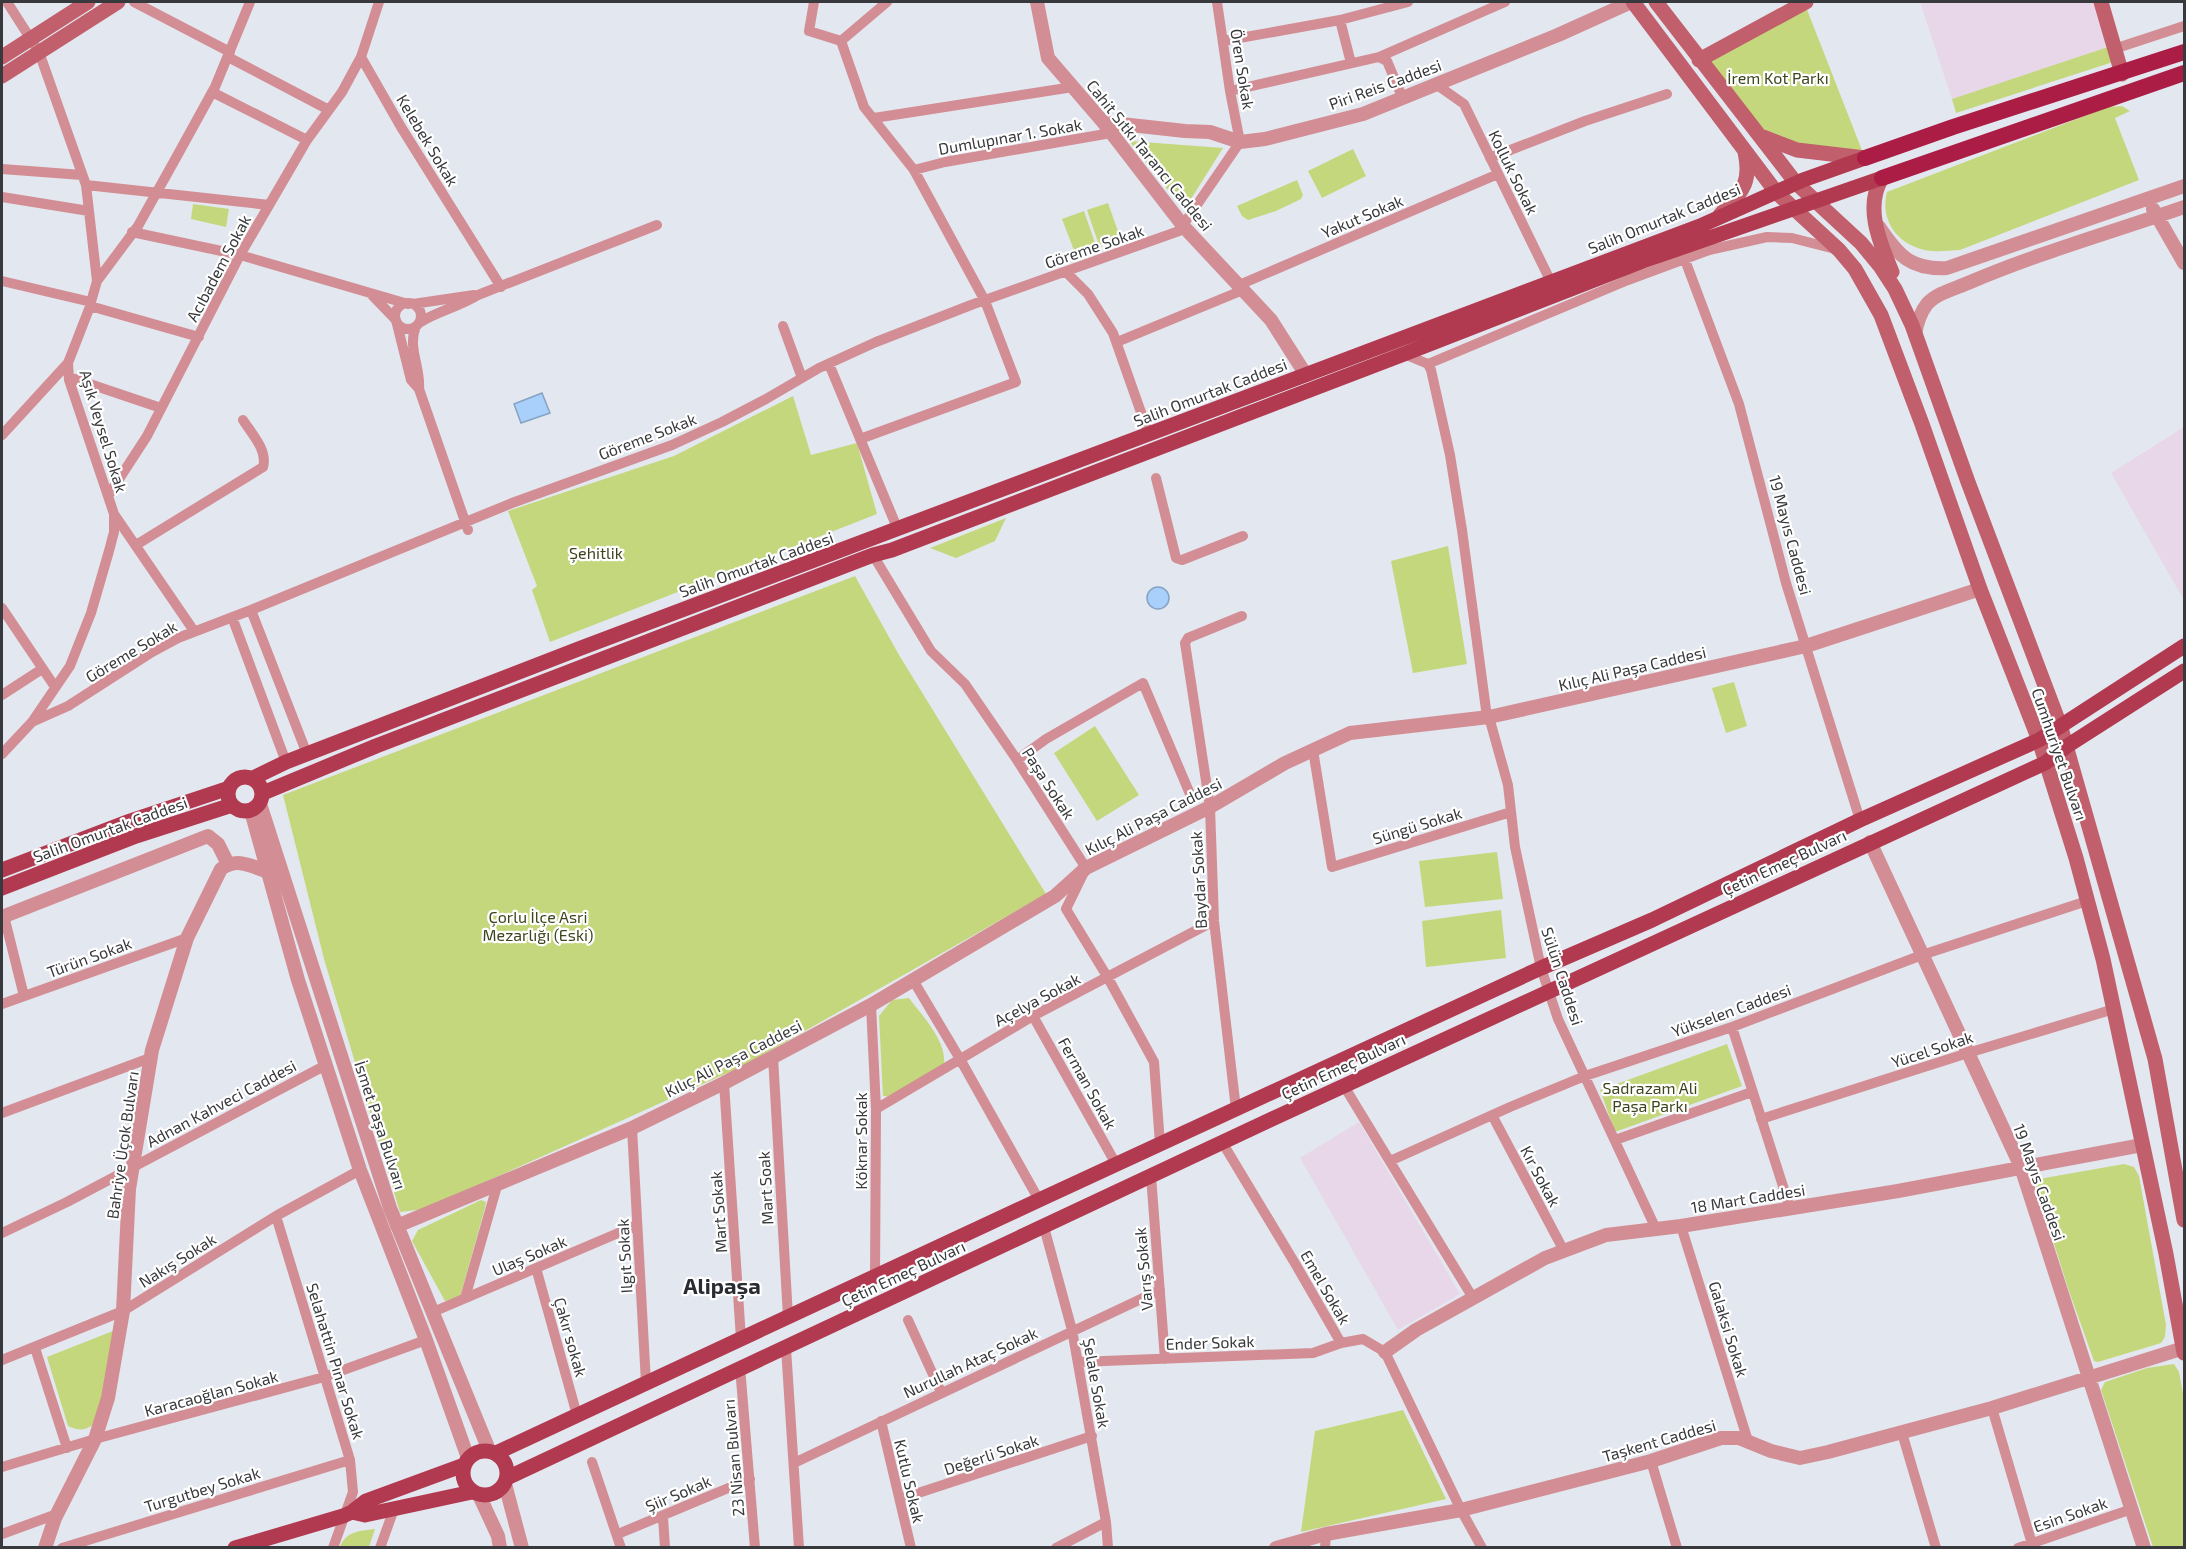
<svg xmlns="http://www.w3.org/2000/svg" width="2186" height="1549" viewBox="0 0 2186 1549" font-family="'Exo 2',sans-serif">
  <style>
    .commercial { fill: #e8d7e9 }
    .green { fill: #c5d77c }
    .water { fill: #a8d0fb; stroke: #86a3c2; stroke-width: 1.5 }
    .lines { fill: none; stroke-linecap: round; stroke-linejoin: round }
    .minor { stroke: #d28e94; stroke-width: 10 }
    .tertiary { stroke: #d28e94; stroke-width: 14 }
    .secondary { stroke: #c1606c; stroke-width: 15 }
    .primary { stroke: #b23a50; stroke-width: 15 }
    .trunk { stroke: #ab1d44; stroke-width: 16 }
    .labels { text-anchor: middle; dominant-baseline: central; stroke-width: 4.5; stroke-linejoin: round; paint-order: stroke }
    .street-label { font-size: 16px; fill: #38393c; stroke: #fff }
    .park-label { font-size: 16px; fill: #3d451d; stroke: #fff }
    .district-label { font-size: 22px; font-weight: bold; fill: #282b31; stroke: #fff }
  </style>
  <rect width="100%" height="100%" fill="#e3e7ef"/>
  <path class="commercial" d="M 1920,2 L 2093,2 L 2108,47 L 1952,99 Z
    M 2184,427 L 2184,600 L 2111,473 Z
    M 1359,1122 L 1460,1294 L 1398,1330 L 1300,1158 Z"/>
  <path class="green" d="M 1804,2 L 1865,158 L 1758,135 L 1699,60 Z
    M 2108,47 L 2113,62 L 1956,113 L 1952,99 Z
    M 2122,106 L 2130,111 L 2115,118 L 2139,180 L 1960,250 C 1951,250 1941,252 1932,251 C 1901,248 1879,223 1887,192 L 2108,107 Z
    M 1129,141 L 1223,148 L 1184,210 Z
    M 1353,149 L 1366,176 L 1322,198 L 1308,171 Z
    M 1297,180 L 1303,195 L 1301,199 L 1276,211 L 1248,220 L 1242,216 L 1237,206 Z
    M 1108,203 L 1120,237 L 1099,245 L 1087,210 Z
    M 193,204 L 229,209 L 226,227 L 191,219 Z
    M 1084,211 L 1096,246 L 1075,253 L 1062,219 Z
    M 793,396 L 811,455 L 857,443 L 877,514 L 550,642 L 532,590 L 537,586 L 508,511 L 674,456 Z
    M 1006,518 L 995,541 L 956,558 L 930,548 Z
    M 1448,546 L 1467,664 L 1413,673 L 1391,561 Z
    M 855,576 L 899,655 L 1046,894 L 745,1065 L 425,1209 L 400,1212 L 324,959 L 283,795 Z
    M 1734,682 L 1747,726 L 1726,733 L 1712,688 Z
    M 1095,726 L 1139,795 L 1097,821 L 1054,753 Z
    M 1497,852 L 1503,899 L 1425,907 L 1419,861 Z
    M 1501,910 L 1506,958 L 1426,967 L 1422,921 Z
    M 909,998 C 923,1017 947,1041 944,1065 L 892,1097 L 883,1096 L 879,1016 L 892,1000 Z
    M 1727,1044 L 1742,1086 L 1615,1132 L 1600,1090 Z
    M 2124,1164 L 2134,1167 L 2139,1176 L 2166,1325 L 2165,1337 L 2161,1343 L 2098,1362 L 2094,1361 L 2069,1291 L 2036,1187 L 2039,1179 Z
    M 481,1200 L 486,1202 L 485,1208 L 460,1297 L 445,1301 L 412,1241 L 418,1230 Z
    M 113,1331 L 97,1422 C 86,1430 81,1432 68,1426 L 47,1357 Z
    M 2174,1364 L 2179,1372 L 2184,1399 L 2184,1547 L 2153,1547 L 2101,1390 L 2105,1382 L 2147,1368 Z
    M 1403,1410 L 1446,1499 L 1301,1532 L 1315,1431 Z
    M 375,1529 L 369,1547 L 340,1547 C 346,1531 360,1531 375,1529 Z"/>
  <path class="water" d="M 542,393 L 550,413 L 521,423 L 514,404 Z
    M1147 598a11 11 0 1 1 22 0a11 11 0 1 1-22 0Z"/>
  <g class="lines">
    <path class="minor" d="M 134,2 L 230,52
      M 379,2 L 361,57 L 401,127 L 501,287
      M 814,2 L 809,31 L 841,41 L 864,107 L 914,170 L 985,301 L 1016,382 L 860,439
      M 1340,20 L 1351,63
      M 841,41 L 887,2
      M 1223,41 L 1340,20 L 1408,2
      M 2114,49 L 2184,26
      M 228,57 L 329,110
      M 1379,57 L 1505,2
      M 1437,85 L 1464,104 L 1551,282
      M 1230,91 L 1379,57 L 1387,61 L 1403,99
      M 212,92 L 307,140
      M 874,118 L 1073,87
      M 1490,158 L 1585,121 L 1667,94
      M 2,169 L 82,175
      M 914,170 L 945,162 L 1111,133
      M 86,185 L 269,205
      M 2,197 L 89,211
      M 132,232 L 240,255 L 408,304
      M 1685,260 L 1739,404 L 1786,583 L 1860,820
      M 1066,272 L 1088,294 L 1113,333 L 1149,435
      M 2,281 L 91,302
      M 97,281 L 138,226 L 177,156 L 215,87 L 250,2
      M 1239,285 L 1498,174
      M 370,293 L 396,320
      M395 316a13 13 0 1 1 26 0a13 13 0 1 1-26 0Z
      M 413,304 L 474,295
      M 90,306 L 199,337
      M 419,323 C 437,311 459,307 478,295 L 657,225
      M 397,324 L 411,380 L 419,389 L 468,530
      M 416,326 C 407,348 421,367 419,389
      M 783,326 L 802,378
      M 1117,342 L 1243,290
      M 1404,354 L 1428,364 L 1431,370 L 1450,455 L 1462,530 L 1487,717
      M 829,364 L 898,530
      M 1428,364 L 1628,280 L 1709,250 L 1767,237 L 1792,238 L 1835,249
      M 69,377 L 161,408
      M 2,435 L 68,363
      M 1156,478 L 1176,558 L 1182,560 L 1243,536
      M 108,496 L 147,436 L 240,255 L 307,140 L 342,92 L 361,57
      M 114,514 L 194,631
      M 136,545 L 263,467 C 268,450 251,433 243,420
      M 873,555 L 931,651 L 965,684 L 1017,760 L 1086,868 L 1066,909 L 1108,978 L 1154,1062 L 1160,1144
      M 2,608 L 55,687
      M 251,610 L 307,754
      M 232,617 L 286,762
      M 2,695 L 42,669
      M 1489,717 L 1508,785 L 1515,847 L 1541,968 L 1558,1019 L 1656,1229
      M 32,722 L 68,706 L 152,652 L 178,638 L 251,610 L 512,503 L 672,445 L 722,422 L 766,399 L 819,368 L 876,342 L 971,305 L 1179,231 L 1240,142 L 1230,91 L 1217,2
      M 1313,750 L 1332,867 L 1511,812
      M 2,754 L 32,722 L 70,666 L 91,613 L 109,551 L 114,532 L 114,514 L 69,380 L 68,363 L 89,309 L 97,281 L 86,185 L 39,52 L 7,2
      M 1017,760 L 1046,739 L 1143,683 L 1190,794
      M 4,916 L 24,996
      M 913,980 L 960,1059 L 1039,1200
      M 2,1004 L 187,938
      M 871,1005 L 876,1109 L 875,1277
      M 1033,1016 L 1116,1164
      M 1732,1027 L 1790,1208
      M 773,1057 L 788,1317
      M 724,1083 L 741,1339
      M 1344,1086 L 1473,1298
      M 876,1109 L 1033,1016 L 1214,921
      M 1236,1109 L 1214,921 L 1210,807 L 1185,643 L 1188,638 L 1242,616
      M 2,1113 L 150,1058
      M 1492,1115 L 1564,1251
      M 1761,1119 L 1968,1053 L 2114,1009
      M 632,1128 L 646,1383
      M 1615,1140 L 1752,1092
      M 1222,1142 L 1296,1265 L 1341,1343 L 1363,1339 L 1385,1352 L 1461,1510 L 1482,1548
      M 1390,1161 L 1510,1107 L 1585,1076 L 1732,1027 L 1922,955 L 2087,901
      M 1151,1176 L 1165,1359
      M 276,1216 L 350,1460 L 353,1492 L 333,1548
      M 1681,1226 L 1748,1441
      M 1044,1227 L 1072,1330 L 1106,1522 L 1108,1548
      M 2,1233 L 67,1202 L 326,1065
      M 536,1268 L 577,1415
      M 465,1298 L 497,1186
      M 433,1312 L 637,1225
      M 908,1320 L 941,1392
      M 35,1348 L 67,1448
      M 786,1348 L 799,1548
      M 2,1360 L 123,1311 L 276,1216 L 360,1170
      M 1078,1362 L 1313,1353 L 1341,1343
      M 740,1367 L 755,1548
      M 1992,1408 L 2032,1544
      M 881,1421 L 911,1548
      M 1902,1433 L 1936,1548
      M 1651,1461 L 1677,1548
      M 592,1462 L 621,1548
      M 794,1463 L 1160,1290
      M 2,1467 L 95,1439 L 324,1377 L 426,1340
      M 900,1499 L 1092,1436
      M 663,1517 L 665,1548
      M 2,1534 L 57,1514
      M 618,1534 L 750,1479
      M 62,1548 L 350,1460
      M 380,1548 L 394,1509
      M 1056,1548 L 1106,1522
      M 1325,1548 L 1326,1534
      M 2018,1548 L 2132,1509"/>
    <path class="tertiary" d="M 1037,2 L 1048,58 L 1103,122 L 1184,227 L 1271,320 L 1306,375
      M 1103,122 L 1185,131 L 1210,132 L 1240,142 L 1265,139 L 1363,114 L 1558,35 L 1631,2
      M 2153,209 L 2184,263
      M 1879,227 C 1898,255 1910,270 1947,268 L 2184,186
      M 1915,334 C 1917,323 1920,313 1927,304 C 1937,293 1954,289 1968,283 C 2038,253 2112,232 2184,207
      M 260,804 L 390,1208 L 489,1450
      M 251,811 L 298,980 L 360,1170 L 426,1340 L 468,1458
      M 1870,842 L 2021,1167 L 2144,1548
      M 2,917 L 208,836 L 218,844 L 228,864
      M 397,1226 L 632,1128 L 724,1083 L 871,1005 L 1055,896 L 1086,868 L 1210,807 L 1285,763 L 1350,733 L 1489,717 L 1806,646 L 1980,589
      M 1385,1352 L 1416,1330 L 1545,1258 L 1606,1235 L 1681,1226 L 1898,1191 L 2142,1145
      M 505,1484 L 522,1548
      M 479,1495 L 498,1536 L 500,1548
      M 45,1548 L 55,1518 L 95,1439 L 108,1398 L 123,1311 L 129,1189 L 152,1050 L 187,938 L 221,869 C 237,857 251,866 268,872
      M 1276,1548 L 1326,1534 L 1461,1510 L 1651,1461 L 1721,1438 L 1739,1438 L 1771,1451 L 1800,1458 L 1828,1452 L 1992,1408 L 2184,1348"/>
    <path class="secondary" d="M 1633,2 L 1776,192 L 1839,250 L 1855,269 L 1881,315 L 1922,424 L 1980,589 L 2039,740 L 2076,858 L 2103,959 L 2166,1254 L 2184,1353
      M 1656,2 L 1796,183 L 1861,243 L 1880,266 L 1895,289 L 1912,325 L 1968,482 L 2061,728 L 2155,1059 L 2184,1220
      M 2101,2 L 2122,74
      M 2,57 L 88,2
      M 1699,60 L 1806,2
      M 2,76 L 118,2
      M 1763,137 L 1797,150 L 1865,158
      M 1882,178 C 1864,207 1880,243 1892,272
      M 1720,215 C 1741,192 1752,185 1745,152"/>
    <path class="primary" d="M228 794a17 17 0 1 1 34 0a17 17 0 1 1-34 0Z
      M 253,778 L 286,762 L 581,648 L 1700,226 L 1803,180 L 1865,158
      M 263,793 L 376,746 L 873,555 L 892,550 L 1404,354 L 1643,261 L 1882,178
      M 2,870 L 130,821 L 229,788
      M 2,888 L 136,836 L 232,805
      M463 1473a22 22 0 1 1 44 0a22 22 0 1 1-44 0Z
      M 496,1453 L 1039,1200 L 1541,968 L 1652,920 L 1860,820 L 2039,740 L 2184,646
      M 507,1478 L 1272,1119 L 2045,763 L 2067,746 L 2184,671
      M 352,1512 L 365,1515 L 472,1492
      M 235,1548 L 343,1516 L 352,1512 L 366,1501 L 464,1465"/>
    <path class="trunk" d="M 1865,158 L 1953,127 L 2184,52
      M 1882,178 L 2184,73"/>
  </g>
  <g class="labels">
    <g class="street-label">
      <text transform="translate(1243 69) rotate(81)">Ören Sokak</text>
      <text transform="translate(1385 84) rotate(-20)">Piri Reis Caddesi</text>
      <text transform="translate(1010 136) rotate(-10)">Dumlupınar 1. Sokak</text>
      <text transform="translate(428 140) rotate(59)">Kelebek Sokak</text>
      <text transform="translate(1150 155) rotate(51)">Cahit Sıtkı Tarancı Caddesi</text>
      <text transform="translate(1514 172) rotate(64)">Kolluk Sokak</text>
      <text transform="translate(1362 216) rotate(-23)">Yakut Sokak</text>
      <text transform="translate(1664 218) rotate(-22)">Salih Omurtak Caddesi</text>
      <text transform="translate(1094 246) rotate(-19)">Göreme Sokak</text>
      <text transform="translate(218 268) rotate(-62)">Acıbadem Sokak</text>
      <text transform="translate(1210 392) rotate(-21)">Salih Omurtak Caddesi</text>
      <text transform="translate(104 431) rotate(73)">Aşık Veysel Sokak</text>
      <text transform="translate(647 436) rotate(-21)">Göreme Sokak</text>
      <text transform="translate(1791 535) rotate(75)">19 Mayıs Caddesi</text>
      <text transform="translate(756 564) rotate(-20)">Salih Omurtak Caddesi</text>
      <text transform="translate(131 651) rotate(-31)">Göreme Sokak</text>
      <text transform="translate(1632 668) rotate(-13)">Kılıç Ali Paşa Caddesi</text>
      <text transform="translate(2060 754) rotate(71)">Cumhuriyet Bulvarı</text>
      <text transform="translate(1049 783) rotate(57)">Paşa Sokak</text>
      <text transform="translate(1153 816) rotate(-27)">Kılıç Ali Paşa Caddesi</text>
      <text transform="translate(1417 825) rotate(-17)">Süngü Sokak</text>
      <text transform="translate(110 829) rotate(-20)">Salih Omurtak Caddesi</text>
      <text transform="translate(1784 862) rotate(-25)">Çetin Emeç Bulvarı</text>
      <text transform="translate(1198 880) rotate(-93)">Baydar Sokak</text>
      <text transform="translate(89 957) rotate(-20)">Türün Sokak</text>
      <text transform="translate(1563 976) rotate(72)">Sülün Caddesi</text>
      <text transform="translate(1037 999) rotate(-28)">Açelya Sokak</text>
      <text transform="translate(1731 1010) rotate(-20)">Yükselen Caddesi</text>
      <text transform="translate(1932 1049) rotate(-18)">Yücel Sokak</text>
      <text transform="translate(733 1058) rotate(-27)">Kılıç Ali Paşa Caddesi</text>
      <text transform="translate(1343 1066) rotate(-25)">Çetin Emeç Bulvarı</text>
      <text transform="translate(1088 1083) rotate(61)">Ferman Sokak</text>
      <text transform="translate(221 1103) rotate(-28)">Adnan Kahveci Caddesi</text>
      <text transform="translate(381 1125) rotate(72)">İsmet Paşa Bulvarı</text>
      <text transform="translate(860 1141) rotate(-90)">Köknar Sokak</text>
      <text transform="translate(122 1145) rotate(-82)">Bahriye Üçok Bulvarı</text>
      <text transform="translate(1541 1176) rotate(62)">Kır Sokak</text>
      <text transform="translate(2040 1182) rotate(70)">19 Mayıs Caddesi</text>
      <text transform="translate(765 1188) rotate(-93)">Mart Soak</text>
      <text transform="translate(1748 1198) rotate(-9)">18 Mart Caddesi</text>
      <text transform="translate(718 1212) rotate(-94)">Mart Sokak</text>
      <text transform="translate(529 1255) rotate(-23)">Ulaş Sokak</text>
      <text transform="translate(624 1256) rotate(-93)">Ilgıt Sokak</text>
      <text transform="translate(177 1260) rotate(-32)">Nakış Sokak</text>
      <text transform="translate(1143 1269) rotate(-95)">Varış Sokak</text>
      <text transform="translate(903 1273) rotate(-25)">Çetin Emeç Bulvarı</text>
      <text transform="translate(1326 1287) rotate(60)">Emel Sokak</text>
      <text transform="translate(1729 1329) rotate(73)">Galaksi Sokak</text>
      <text transform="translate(571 1337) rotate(74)">Çakır sokak</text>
      <text transform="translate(1210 1342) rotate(-2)">Ender Sokak</text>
      <text transform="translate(336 1361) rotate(73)">Selahattin Pınar Sokak</text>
      <text transform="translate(970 1362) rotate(-25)">Nurullah Ataç Sokak</text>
      <text transform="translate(1097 1383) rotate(80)">Şelale Sokak</text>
      <text transform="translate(211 1393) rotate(-15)">Karacaoğlan Sokak</text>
      <text transform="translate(1659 1440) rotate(-16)">Taşkent Caddesi</text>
      <text transform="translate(991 1454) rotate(-18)">Değerli Sokak</text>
      <text transform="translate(733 1458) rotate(-95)">23 Nisan Bulvarı</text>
      <text transform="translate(910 1481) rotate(77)">Kutlu Sokak</text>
      <text transform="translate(202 1489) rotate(-17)">Turgutbey Sokak</text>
      <text transform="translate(678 1493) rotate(-23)">Şiir Sokak</text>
      <text transform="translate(2070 1514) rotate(-19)">Esin Sokak</text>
    </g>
    <g class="park-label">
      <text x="1778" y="77">İrem Kot Parkı</text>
      <text x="596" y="552">Şehitlik</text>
      <text x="538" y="916">Çorlu İlçe Asri<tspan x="538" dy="18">Mezarlığı (Eski)</tspan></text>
      <text x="1650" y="1087">Sadrazam Ali<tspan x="1650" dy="18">Paşa Parkı</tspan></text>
    </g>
    <g class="district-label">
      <text x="722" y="1285">Alipaşa</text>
    </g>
  </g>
  <rect width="2186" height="1549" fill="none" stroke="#38393c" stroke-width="6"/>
</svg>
